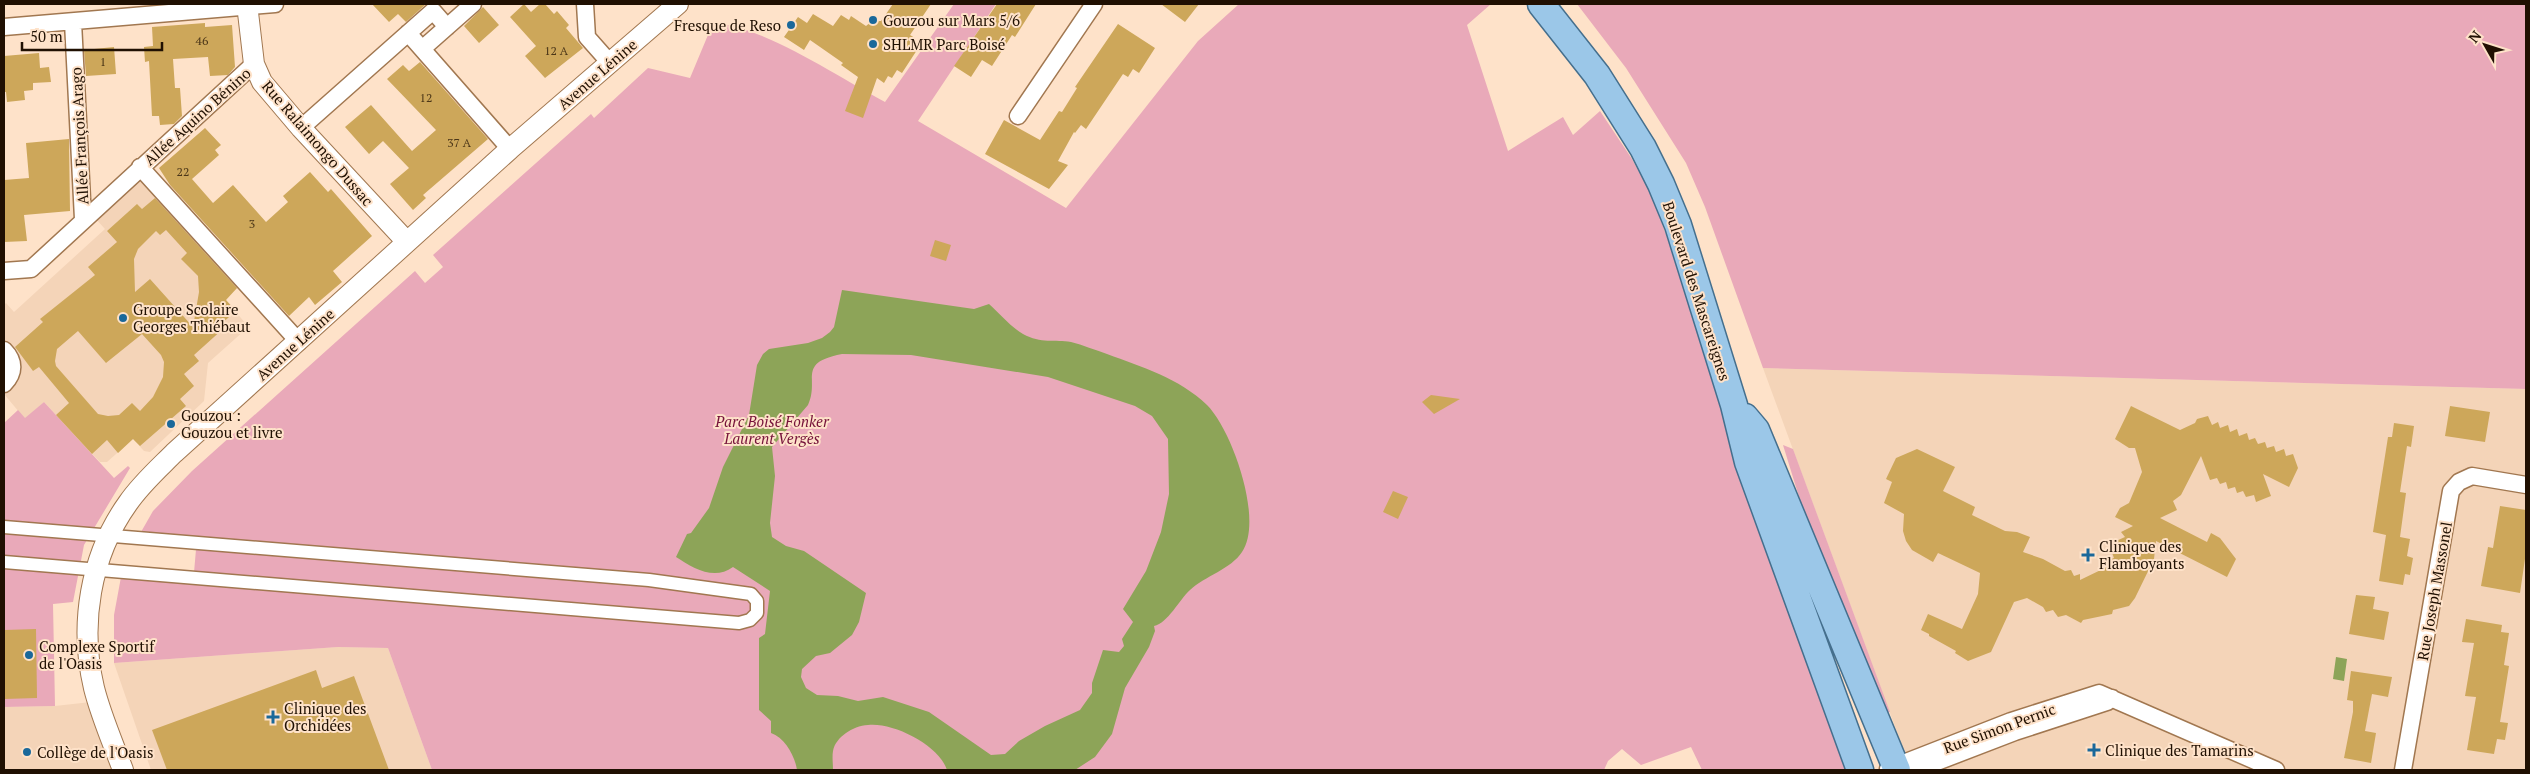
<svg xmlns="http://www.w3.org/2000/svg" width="2530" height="774" viewBox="0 0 2530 774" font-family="'PT Serif',serif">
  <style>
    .built { fill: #f4d4b8 }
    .green { fill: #e9a9b9 }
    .water { fill: #8da458; fill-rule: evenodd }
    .building { fill: #cda75a; fill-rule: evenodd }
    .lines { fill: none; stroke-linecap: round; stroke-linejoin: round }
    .pedestrian-casing { stroke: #a17750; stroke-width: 15 }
    .minor-casing { stroke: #a17750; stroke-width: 19 }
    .tertiary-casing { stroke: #a17750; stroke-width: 22 }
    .primary-casing { stroke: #456f8d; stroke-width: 29 }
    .pedestrian { stroke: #fff; stroke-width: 12 }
    .minor { stroke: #fff; stroke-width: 16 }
    .tertiary { stroke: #fff; stroke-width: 20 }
    .primary { stroke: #9bc7e8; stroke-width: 26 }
    .poi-dot { fill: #1a689a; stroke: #fee2c9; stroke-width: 2 }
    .labels { text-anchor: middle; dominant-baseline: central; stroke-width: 4; stroke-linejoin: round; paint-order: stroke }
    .number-label { font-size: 12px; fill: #4b3618 }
    .poi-label { font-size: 15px; fill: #201002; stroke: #fee2c9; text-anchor: start }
    .street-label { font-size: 15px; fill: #201002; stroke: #fee2c9 }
    .park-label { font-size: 15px; font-style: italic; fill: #76123a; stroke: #fee2c9 }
  </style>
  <rect width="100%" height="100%" fill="#fee2c9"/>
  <path class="built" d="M 141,179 L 238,287 L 225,299 L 246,324 L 245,330 L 208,363 L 204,401 L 150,452 L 144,451 L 133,439 L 107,462 L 100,462 L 44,402 L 25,419 L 4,394 L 19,379 L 18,355 L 4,340 L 4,305 L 6,303 L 14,312 L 105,229 L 95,218 Z
    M 1763,368 L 2526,389 L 2526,770 L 1911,770 Z
    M 338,647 L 388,648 L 432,770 L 151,770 L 114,663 Z
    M 91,702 L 116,770 L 4,770 L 4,707 L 55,706 Z"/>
  <path class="green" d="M 954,4 L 996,4 L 918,121 L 1066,208 L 1198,41 L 1239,4 L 1491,4 L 1467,25 L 1508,151 L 1563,117 L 1573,135 L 1600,111 L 1632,159 L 1650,192 L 1667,237 L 1748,489 L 1850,770 L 1702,770 L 1691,747 L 1641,765 L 1622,749 L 1608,761 L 1604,770 L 432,770 L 388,648 L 338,647 L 114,663 L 114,615 L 121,577 L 193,584 L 197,538 L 141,532 L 153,511 L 192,471 L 415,271 L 425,283 L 443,267 L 433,255 L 591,114 L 594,118 L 648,68 L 690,78 L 713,23 C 759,24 842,79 885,102 Z
    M 1577,4 L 2526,4 L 2526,389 L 1763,368 L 1705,207 L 1686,163 L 1626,68 Z
    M 44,402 L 114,478 L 128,466 L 130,468 L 84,545 L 73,602 L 53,604 L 55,706 L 4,707 L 4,423 L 18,410 L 25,418 Z
    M 1783,445 L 1793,449 L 1890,712 L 1880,714 L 1817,555 Z"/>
  <path class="water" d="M 842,290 L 974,309 L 989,304 C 1000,314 1011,327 1023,334 C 1041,344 1055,339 1071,342 C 1083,345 1095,350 1107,354 C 1142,367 1179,378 1207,405 C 1232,430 1264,520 1242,552 C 1231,569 1205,576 1190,590 C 1179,600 1168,623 1154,626 L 1155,631 L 1149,647 L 1125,688 L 1112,734 L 1095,757 L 1075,770 L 947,770 C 939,745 893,722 868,725 C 860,725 852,729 846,733 C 840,737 834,744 833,751 C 832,757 833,764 833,770 L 797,770 C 795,756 785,738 771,733 L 771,721 L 759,710 L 759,638 L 765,634 L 770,591 L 733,567 C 714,581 693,568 676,557 L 687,534 L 691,533 L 709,508 L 723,467 L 749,415 L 757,365 L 763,354 L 769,349 L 808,343 L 822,338 L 830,332 L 834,327 ZM 842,354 L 911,355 L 1048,377 L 1135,406 L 1152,416 L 1168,439 L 1169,494 L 1161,532 L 1146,571 L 1123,609 L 1133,622 L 1122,639 L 1124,646 L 1119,652 L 1103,650 L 1092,683 L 1092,693 L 1080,710 L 1045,726 L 1019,741 L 1005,754 L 991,755 L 929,712 L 883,697 L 858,701 L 838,696 L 817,695 L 806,688 L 801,677 L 802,669 L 816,656 L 830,653 L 852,635 L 859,622 L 866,593 L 804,551 L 786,546 L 772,537 L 770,523 L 775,476 L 772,447 L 808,405 C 820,379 796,363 842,354 Z
    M 2336,657 L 2347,659 L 2344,681 L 2333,679 Z"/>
  <path class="building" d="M 372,4 L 426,4 L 406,22 L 398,14 L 389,22 Z
    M 524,4 L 531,12 L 540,4 L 545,4 L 554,14 L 557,11 L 569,25 L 566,28 L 583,48 L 545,78 L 525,56 L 536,46 L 510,17 Z
    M 893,4 L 931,4 L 910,35 L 915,38 L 910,45 L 917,50 L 902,73 L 897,70 L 892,78 L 888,76 L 884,83 L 877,78 L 863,118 L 845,111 L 858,77 L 841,65 L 843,63 L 810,40 L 804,50 L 784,37 L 798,17 L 807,23 L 813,14 L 833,26 L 841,15 L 849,20 L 851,16 L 866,26 L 872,21 L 881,21 Z
    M 997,4 L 1036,4 L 1015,37 L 1012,35 L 992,66 L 982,60 L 971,77 L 954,66 Z
    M 1161,4 L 1199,4 L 1185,22 Z
    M 483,7 L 499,25 L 479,43 L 464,26 Z
    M 205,23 L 205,27 L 232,25 L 235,67 L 228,75 L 210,76 L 208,57 L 173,59 L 175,88 L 180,88 L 182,116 L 174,124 L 160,125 L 159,116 L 152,116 L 149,61 L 145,62 L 144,47 L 153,46 L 152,27 Z
    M 1118,24 L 1155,48 L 1139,73 L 1133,69 L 1128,77 L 1123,74 L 1086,129 L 1081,125 L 1075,133 L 1074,132 L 1058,161 L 1068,165 L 1049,189 L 985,154 L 1004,120 L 1040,140 L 1059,111 L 1062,112 L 1077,88 L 1075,87 Z
    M 114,47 L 116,74 L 86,76 L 84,50 Z
    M 39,53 L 40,68 L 49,67 L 51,82 L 33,83 L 33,90 L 24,91 L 25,100 L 7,102 L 6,92 L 4,92 L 4,56 Z
    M 420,62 L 488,139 L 423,195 L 426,198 L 413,210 L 390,184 L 409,168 L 383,141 L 369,154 L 345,127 L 371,105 L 412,151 L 436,130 L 387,79 L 403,65 L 409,71 Z
    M 205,128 L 221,145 L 215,150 L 219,155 L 192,179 L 213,203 L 233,185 L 266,222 L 288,202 L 283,196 L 310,172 L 328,192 L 331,189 L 372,236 L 333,271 L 342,282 L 315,305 L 309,297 L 289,316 L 170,185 L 159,168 Z
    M 69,139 L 70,211 L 24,215 L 27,241 L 4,242 L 4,180 L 29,178 L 26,143 Z
    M 155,198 L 237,288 L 226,300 L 236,311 L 221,324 L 224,328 L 194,355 L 199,361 L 184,374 L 194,386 L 180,399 L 186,406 L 140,446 L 133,439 L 118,453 L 107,440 L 92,454 L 56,415 L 69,403 L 39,367 L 33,371 L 15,347 L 43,322 L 40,319 L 95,275 L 88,267 L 117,242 L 107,231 L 137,204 L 142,209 ZM 166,230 L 187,253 L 181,259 L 198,276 L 199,292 L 193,327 L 150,279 L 135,292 L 134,259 L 138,249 L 156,231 L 160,235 ZM 78,331 L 106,363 L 142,334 L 161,355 L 164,362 L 163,377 L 153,397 L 140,411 L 132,403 L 119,415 L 108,416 L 98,414 L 56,366 L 55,361 L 57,349 Z
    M 935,240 L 951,245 L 946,261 L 930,256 Z
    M 1431,395 L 1460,399 L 1434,414 L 1422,402 Z
    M 2131,406 L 2180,430 L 2195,423 L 2197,419 L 2208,416 L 2212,425 L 2218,422 L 2220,428 L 2228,425 L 2230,432 L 2237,429 L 2239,436 L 2247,433 L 2249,440 L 2255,438 L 2258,444 L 2265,442 L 2267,448 L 2274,446 L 2276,452 L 2284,449 L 2286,456 L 2293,454 L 2298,468 L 2289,487 L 2263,474 L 2271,496 L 2256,502 L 2254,495 L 2246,497 L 2243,491 L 2237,493 L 2235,487 L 2228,489 L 2226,482 L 2220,484 L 2217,478 L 2210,480 L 2201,456 L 2181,495 L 2173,501 L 2177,510 L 2160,518 L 2207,542 L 2211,533 L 2220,538 L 2236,559 L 2227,577 L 2156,541 L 2154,559 L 2135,598 L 2129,606 L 2113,610 L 2112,614 L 2083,620 L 2081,623 L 2066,615 L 2058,617 L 2053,610 L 2046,612 L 2043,607 L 2027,598 L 2014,602 L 1991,652 L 1968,661 L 1955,653 L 1956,651 L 1929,636 L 1929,634 L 1921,630 L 1928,614 L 1962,629 L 1978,594 L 1980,573 L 1938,553 L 1933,562 L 1912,550 L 1906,541 L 1903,531 L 1904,514 L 1884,503 L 1892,482 L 1886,479 L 1896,458 L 1917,449 L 1955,467 L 1943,491 L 1975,507 L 1972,515 L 2005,531 L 2017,532 L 2030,537 L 2023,552 L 2043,559 L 2065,571 L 2071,570 L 2074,576 L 2080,574 L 2080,580 L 2109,566 L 2108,560 L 2114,558 L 2111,550 L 2119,548 L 2116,541 L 2125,537 L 2121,532 L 2133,526 L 2115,517 L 2120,508 L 2129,503 L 2142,472 L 2135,448 L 2129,448 L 2115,439 Z
    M 2450,406 L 2490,412 L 2485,442 L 2445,436 Z
    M 2394,423 L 2414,426 L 2411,447 L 2407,446 L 2400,492 L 2406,493 L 2400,537 L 2410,539 L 2407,556 L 2413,558 L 2410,575 L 2405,574 L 2403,585 L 2379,581 L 2386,535 L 2373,532 L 2388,437 L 2392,437 Z
    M 1393,491 L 1408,497 L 1398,519 L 1383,512 Z
    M 2500,506 L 2526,510 L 2526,552 L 2520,593 L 2481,586 L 2488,547 L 2493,548 Z
    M 2356,595 L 2375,597 L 2373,609 L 2389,612 L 2384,640 L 2349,634 Z
    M 2466,619 L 2502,625 L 2501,632 L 2509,633 L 2504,665 L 2509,666 L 2500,722 L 2508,723 L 2505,740 L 2497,739 L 2494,754 L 2467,750 L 2476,697 L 2465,696 L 2474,643 L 2462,642 Z
    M 36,629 L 37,698 L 4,699 L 4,630 Z
    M 316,670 L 322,688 L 354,676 L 389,770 L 167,770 L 152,730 Z
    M 2351,671 L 2392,677 L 2388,697 L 2372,694 L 2365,731 L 2376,733 L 2371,763 L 2344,758 L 2353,712 L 2353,701 L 2347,700 Z"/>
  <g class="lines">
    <defs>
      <path id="pedestrian" d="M 4,527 L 649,580 L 751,594 L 757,601 L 757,613 L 750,620 L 739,623 L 4,562"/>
      <path id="minor" d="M 585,4 L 587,37 L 610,63
        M 73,22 L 83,219
        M 4,27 L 275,4
        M 408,33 L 510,149
        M 422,49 L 473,4
        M 1018,116 L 1094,4
        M 301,128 L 433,11 L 447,27
        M 140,167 L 299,342
        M 4,271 L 31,269 L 254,64
        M 4,350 C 15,361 15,373 4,384
        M 1888,769 L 2011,721 L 2099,693 L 2276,770
        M 1916,770 L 2015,732 L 2107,702 L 2112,698
        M 2403,770 L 2451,491 L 2459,482 L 2472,476 L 2526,485"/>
      <path id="tertiary" d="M 247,4 L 254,64 L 262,82 L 301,128 L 407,242
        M 123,770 C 113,743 101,716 94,688 C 79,625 90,556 128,503 C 141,484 158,469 174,453 L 510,149 L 678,4"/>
      <path id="primary" d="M 1541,4 L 1597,75 L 1643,148 L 1661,184 L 1678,225 L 1734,405 L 1748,462 L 1860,770
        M 1745,417 L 1756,430 L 1897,770"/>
    </defs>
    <use href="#pedestrian" class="pedestrian-casing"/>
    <use href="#minor" class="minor-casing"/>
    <use href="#tertiary" class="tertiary-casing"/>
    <use href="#primary" class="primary-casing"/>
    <use href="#pedestrian" class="pedestrian"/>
    <use href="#minor" class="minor"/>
    <use href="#tertiary" class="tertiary"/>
    <use href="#primary" class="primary"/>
  </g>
  <g class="poi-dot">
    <circle cx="873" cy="20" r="5"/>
    <circle cx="791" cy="25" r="5"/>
    <circle cx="873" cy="44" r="5"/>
    <circle cx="123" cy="318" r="5"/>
    <circle cx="171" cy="424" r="5"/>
    <path d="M2085.5 547.5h5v5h5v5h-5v5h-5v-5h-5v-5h5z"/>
    <circle cx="29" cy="655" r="5"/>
    <path d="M270.5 709.5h5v5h5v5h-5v5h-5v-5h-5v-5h5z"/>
    <path d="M2091.5 742.5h5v5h5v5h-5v5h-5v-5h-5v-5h5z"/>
    <circle cx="27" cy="752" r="5"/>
  </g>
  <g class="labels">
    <g class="number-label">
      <text x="202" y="40">46</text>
      <text x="556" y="50">12 A</text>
      <text x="103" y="61">1</text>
      <text x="426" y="97">12</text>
      <text x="459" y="142">37 A</text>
      <text x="183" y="171">22</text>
      <text x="252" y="223">3</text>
    </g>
    <g class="poi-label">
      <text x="883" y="20">Gouzou sur Mars 5/6</text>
      <text x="781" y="25" text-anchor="end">Fresque de Reso</text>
      <text x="883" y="44">SHLMR Parc Boisé</text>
      <text x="133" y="309">Groupe Scolaire<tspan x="133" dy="17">Georges Thiébaut</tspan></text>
      <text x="181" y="415">Gouzou :<tspan x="181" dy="17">Gouzou et livre</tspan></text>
      <text x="2099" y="546">Clinique des<tspan x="2099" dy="17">Flamboyants</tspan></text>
      <text x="39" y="646">Complexe Sportif<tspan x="39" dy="17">de l'Oasis</tspan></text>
      <text x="284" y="708">Clinique des<tspan x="284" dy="17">Orchidées</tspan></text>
      <text x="2105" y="750">Clinique des Tamarins</text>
      <text x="37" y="752">Collège de l'Oasis</text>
    </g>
    <g class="street-label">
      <text transform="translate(597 74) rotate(-41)">Avenue Lénine</text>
      <text transform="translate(197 116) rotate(-42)">Allée Aquino Bénino</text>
      <text transform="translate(79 136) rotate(-93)">Allée François Arago</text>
      <text transform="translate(318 143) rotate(49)">Rue Ralaimongo Dussac</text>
      <text transform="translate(1697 291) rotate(72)">Boulevard des Mascareignes</text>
      <text transform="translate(295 344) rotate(-42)">Avenue Lénine</text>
      <text transform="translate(2434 591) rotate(-80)">Rue Joseph Massonel</text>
      <text transform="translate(1999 728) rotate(-20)">Rue Simon Pernic</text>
    </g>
    <g class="park-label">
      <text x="772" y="421">Parc Boisé Fonker<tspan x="772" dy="17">Laurent Vergès</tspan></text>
    </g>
  </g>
  <rect width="2530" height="774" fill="none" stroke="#201002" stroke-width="10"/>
  <g transform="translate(2485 45) rotate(309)" stroke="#fee2c9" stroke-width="4" paint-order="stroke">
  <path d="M0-4L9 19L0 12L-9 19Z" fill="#201002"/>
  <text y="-8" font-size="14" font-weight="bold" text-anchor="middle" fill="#201002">N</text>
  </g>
  <path d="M22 42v8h140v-8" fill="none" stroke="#201002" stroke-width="2.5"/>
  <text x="30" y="42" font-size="15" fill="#201002" stroke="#fee2c9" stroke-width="4" paint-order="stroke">50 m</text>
</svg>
